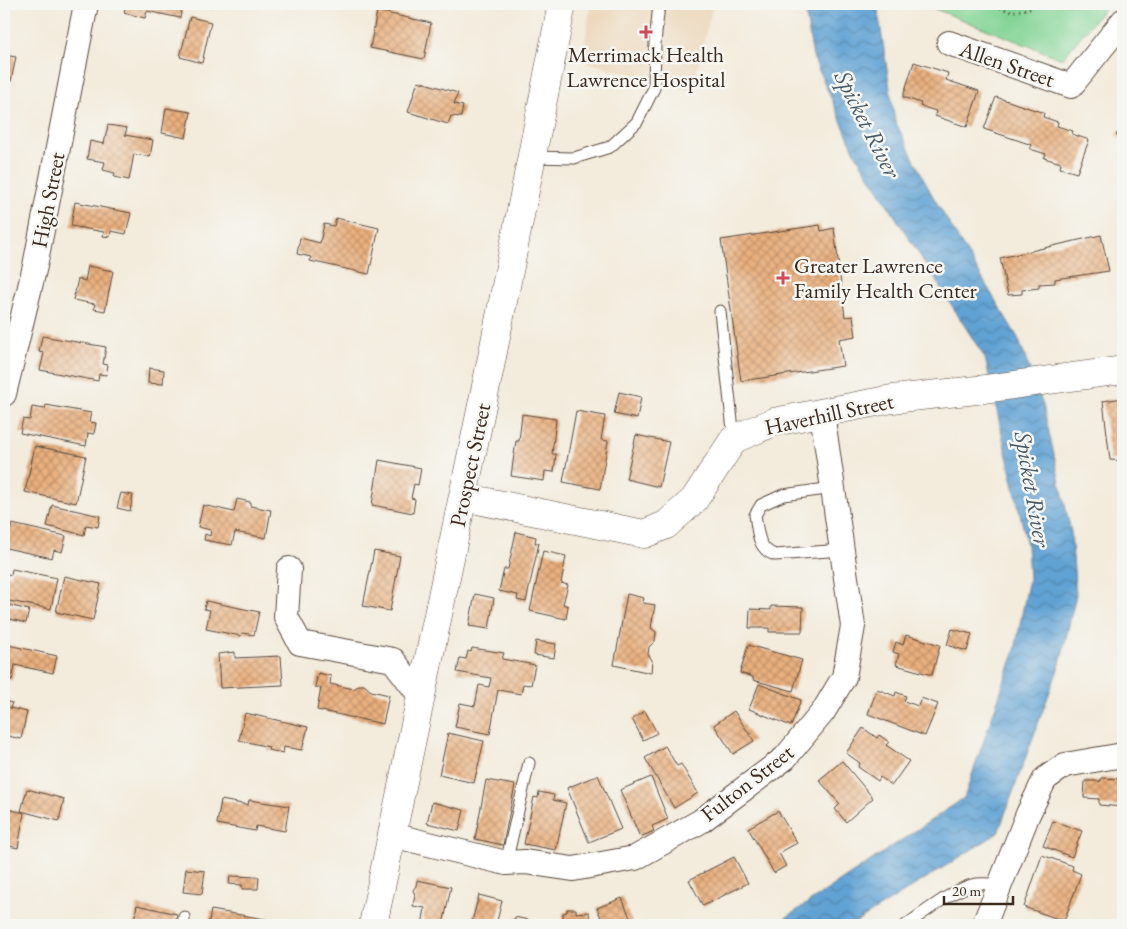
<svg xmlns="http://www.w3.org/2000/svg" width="1127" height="929" viewBox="0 0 1127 929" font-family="'EB Garamond',serif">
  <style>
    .built { fill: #ecd7ba }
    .green { fill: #82d495; stroke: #5e7f5a }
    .water { fill: url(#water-waves); stroke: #4e6679 }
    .building { fill: url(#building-cross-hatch) }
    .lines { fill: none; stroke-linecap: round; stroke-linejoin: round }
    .lane-casing { stroke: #57473a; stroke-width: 13 }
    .street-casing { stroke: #57473a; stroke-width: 26 }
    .secondary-casing { stroke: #57473a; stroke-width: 29 }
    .path { stroke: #57473a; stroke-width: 3; stroke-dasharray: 1 4; stroke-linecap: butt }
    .lane { stroke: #fff; stroke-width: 11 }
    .street { stroke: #fff; stroke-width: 24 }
    .secondary { stroke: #fff; stroke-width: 28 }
    .poi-dot { fill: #d1495b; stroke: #f6f6f2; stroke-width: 2 }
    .labels { text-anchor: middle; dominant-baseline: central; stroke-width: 5; stroke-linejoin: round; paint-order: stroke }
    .poi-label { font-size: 22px; fill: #3b2a1e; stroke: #f6f6f2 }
    .street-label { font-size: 22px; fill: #3b2a1e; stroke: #f6f6f2 }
    .water-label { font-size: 24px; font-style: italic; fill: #4a5a67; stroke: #f6f6f2 }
  </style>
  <defs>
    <pattern id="water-waves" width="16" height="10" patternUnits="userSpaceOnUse" patternTransform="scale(1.25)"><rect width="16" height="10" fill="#60a2d4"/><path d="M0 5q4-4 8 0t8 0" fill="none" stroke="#5084ab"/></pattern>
    <pattern id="building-cross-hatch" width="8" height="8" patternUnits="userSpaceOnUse" patternTransform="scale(1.25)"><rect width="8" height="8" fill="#eab07e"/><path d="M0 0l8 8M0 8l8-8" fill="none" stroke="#bf8f67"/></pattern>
  </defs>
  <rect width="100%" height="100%" fill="#f6f6f2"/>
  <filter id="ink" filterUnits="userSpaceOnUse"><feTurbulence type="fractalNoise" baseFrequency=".02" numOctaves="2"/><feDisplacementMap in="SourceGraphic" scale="10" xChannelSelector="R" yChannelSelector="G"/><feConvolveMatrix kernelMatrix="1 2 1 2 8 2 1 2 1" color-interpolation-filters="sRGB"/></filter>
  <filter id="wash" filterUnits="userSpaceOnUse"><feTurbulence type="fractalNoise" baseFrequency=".0096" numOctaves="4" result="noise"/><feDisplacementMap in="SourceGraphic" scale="20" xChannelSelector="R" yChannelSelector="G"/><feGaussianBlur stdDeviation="1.12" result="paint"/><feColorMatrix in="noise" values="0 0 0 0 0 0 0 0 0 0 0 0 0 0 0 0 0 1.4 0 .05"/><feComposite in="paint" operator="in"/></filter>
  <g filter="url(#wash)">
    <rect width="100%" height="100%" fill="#f3ebdb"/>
    <path class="built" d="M 591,4 L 713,4 L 692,91 L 582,61 Z"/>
    <path class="green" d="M 922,4 L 1108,4 L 1062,59 Z"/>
    <path class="water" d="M 804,4 L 877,4 L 895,121 L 931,193 L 1018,338 L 1043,405 L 1071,532 L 1076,595 L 1060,664 L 998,833 L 852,925 L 775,925 L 964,798 L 1015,650 L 1029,578 L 1027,545 L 985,358 L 856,155 L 813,57 Z"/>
    <g id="blocks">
      <path class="building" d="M 126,4 L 183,4 L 180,18 L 147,11 L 145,18 L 124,13 Z
        M 200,4 L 213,4 L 212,7 Z
        M 377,11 L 431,23 L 424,59 L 370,48 Z
        M 190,17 L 211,22 L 202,63 L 180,57 Z
        M 4,55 L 16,57 L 11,81 L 4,79 Z
        M 914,62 L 948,73 L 946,80 L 979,91 L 967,127 L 935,116 L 936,111 L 920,106 L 921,103 L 903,97 Z
        M 418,81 L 458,93 L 454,104 L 463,106 L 461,117 L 451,116 L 448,124 L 408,112 Z
        M 996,97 L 1044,113 L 1043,117 L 1058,122 L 1057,126 L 1073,131 L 1072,134 L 1089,140 L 1077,173 L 1060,168 L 1061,163 L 1044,158 L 1046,154 L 1030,149 L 1032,145 L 984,129 Z
        M 166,108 L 191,112 L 186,138 L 162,133 Z
        M 108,125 L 127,128 L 125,135 L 153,140 L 150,157 L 134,154 L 129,180 L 114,177 L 115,173 L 103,170 L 105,162 L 87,159 L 90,141 L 104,144 Z
        M 1123,127 L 1123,141 L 1116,135 Z
        M 75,202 L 131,213 L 126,234 L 111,231 L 110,237 L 103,236 L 104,232 L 71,226 Z
        M 336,218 L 379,228 L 369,274 L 310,261 L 311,257 L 297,254 L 300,238 L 320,243 L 324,224 L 334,226 Z
        M 820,225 L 821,231 L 834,228 L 845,317 L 853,316 L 856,336 L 839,339 L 843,366 L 741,381 L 721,240 Z
        M 1101,235 L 1109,271 L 1055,279 L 1055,283 L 1039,284 L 1039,288 L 1022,290 L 1022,294 L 1008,295 L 1000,258 Z
        M 88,266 L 113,271 L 105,311 L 94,309 L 95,304 L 73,300 L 78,279 L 85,281 Z
        M 42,336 L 106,347 L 103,364 L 108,365 L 106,375 L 99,374 L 98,381 L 40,370 L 44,353 L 39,352 Z
        M 149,368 L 164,370 L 163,384 L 148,383 Z
        M 619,392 L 641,397 L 637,419 L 614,414 Z
        M 1123,398 L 1123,461 L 1110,460 L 1103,401 Z
        M 46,405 L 91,413 L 89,422 L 96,423 L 94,434 L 88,433 L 86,446 L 20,433 L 23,419 L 30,420 L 32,407 L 45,409 Z
        M 576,411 L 605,416 L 601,440 L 608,441 L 600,489 L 563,482 Z
        M 522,414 L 556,419 L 552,454 L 556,454 L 554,472 L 545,471 L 544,481 L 511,476 L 516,441 L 519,441 Z
        M 636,435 L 669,442 L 659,487 L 626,479 Z
        M 35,446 L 86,456 L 76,503 L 25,492 Z
        M 379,460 L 421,468 L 418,485 L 414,484 L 411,498 L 415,499 L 413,513 L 372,505 Z
        M 121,493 L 133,495 L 130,511 L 117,508 Z
        M 237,499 L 250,502 L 250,506 L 271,510 L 266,538 L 235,532 L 232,545 L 204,540 L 205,534 L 210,536 L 211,530 L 198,527 L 203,505 L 234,512 Z
        M 52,505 L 100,516 L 98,527 L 86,525 L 84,535 L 47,526 Z
        M 12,524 L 66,536 L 62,552 L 54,550 L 52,558 L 6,548 Z
        M 516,532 L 536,537 L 535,543 L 539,543 L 526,602 L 517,600 L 518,595 L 499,591 L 504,569 L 508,569 Z
        M 374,551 L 400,556 L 390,611 L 363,606 Z
        M 543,551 L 566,556 L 561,583 L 568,585 L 563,604 L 568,606 L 566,619 L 530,611 Z
        M 12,569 L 57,578 L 51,609 L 4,600 L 4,573 L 11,575 Z
        M 64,576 L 101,584 L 93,620 L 56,612 Z
        M 475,594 L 494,598 L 489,629 L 469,626 Z
        M 627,594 L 644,598 L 643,603 L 655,605 L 651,628 L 656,632 L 655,641 L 649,647 L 648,654 L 652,660 L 651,673 L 614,665 Z
        M 206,601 L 259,612 L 254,635 L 242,633 L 241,636 L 206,629 L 210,610 L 204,609 Z
        M 4,604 L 29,610 L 26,623 L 10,619 L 6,636 L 4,635 Z
        M 771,606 L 803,607 L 802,632 L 769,632 L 769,628 L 749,628 L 750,609 L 771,610 Z
        M 952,629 L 972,634 L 967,651 L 947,645 Z
        M 906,635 L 940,645 L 932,675 L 896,665 L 899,654 L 893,652 L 896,642 L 903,645 Z
        M 536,641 L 556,644 L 554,658 L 534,655 Z
        M 4,644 L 57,656 L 53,673 L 15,665 L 12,680 L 4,678 Z
        M 748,645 L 802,660 L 793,691 L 753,680 L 753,677 L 740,673 Z
        M 472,648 L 504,653 L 502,659 L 535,665 L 531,685 L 523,684 L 521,694 L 498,690 L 490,734 L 455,727 L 460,703 L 475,706 L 479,685 L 489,687 L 491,678 L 457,672 L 460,658 L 466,659 L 468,651 L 471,652 Z
        M 235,652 L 235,658 L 281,656 L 283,685 L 220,688 L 218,654 Z
        M 318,673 L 331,676 L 330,684 L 354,689 L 359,685 L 364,685 L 371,691 L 389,695 L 383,724 L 317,710 L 321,688 L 315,687 Z
        M 759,684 L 801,700 L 791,726 L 749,709 Z
        M 877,689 L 895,696 L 896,692 L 906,696 L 904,701 L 918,706 L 921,698 L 938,704 L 925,736 L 868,714 Z
        M 4,701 L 12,703 L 10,708 L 27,712 L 21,739 L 4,735 Z
        M 645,711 L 657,733 L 643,740 L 632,719 Z
        M 734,711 L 754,741 L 733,754 L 714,725 Z
        M 245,713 L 308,727 L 302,750 L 284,747 L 283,753 L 268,750 L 269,747 L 239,740 Z
        M 863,728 L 877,738 L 879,735 L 889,742 L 886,745 L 909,761 L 892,785 L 880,777 L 878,781 L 858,767 L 860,763 L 846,753 Z
        M 448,733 L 484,741 L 474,783 L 439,775 Z
        M 665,746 L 677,766 L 681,764 L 698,793 L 674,808 L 645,758 Z
        M 842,761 L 873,798 L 846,822 L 835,809 L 840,804 L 819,780 Z
        M 598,775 L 621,829 L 589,842 L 567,788 Z
        M 651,777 L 668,819 L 652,826 L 654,831 L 640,837 L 620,790 Z
        M 1101,778 L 1123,779 L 1123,807 L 1099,805 L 1099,799 L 1084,798 L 1085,781 L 1101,781 Z
        M 486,780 L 515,785 L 503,845 L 475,839 Z
        M 27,789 L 64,799 L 59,821 L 21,811 Z
        M 539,792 L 554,795 L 553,800 L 566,803 L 556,850 L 524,844 L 534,797 L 538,798 Z
        M 221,800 L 248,805 L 249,800 L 289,806 L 285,831 L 256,826 L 255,831 L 217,824 Z
        M 432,802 L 464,810 L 459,831 L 427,823 Z
        M 4,808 L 24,813 L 18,848 L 4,845 Z
        M 778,811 L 797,843 L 779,853 L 786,866 L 774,873 L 748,828 Z
        M 1053,821 L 1082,831 L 1072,857 L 1043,846 Z
        M 1042,855 L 1073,866 L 1072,870 L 1081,874 L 1064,921 L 1024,907 Z
        M 734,857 L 748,883 L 703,906 L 689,880 Z
        M 186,869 L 205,871 L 202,894 L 183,892 Z
        M 230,876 L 259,877 L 258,889 L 242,889 L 242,885 L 229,884 Z
        M 417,880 L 451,887 L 443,925 L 422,925 L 425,908 L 413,906 L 415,895 L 413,890 L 416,886 Z
        M 479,895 L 502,901 L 496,925 L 471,925 Z
        M 622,898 L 633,925 L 604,925 L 597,908 Z
        M 137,905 L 177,914 L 175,925 L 133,925 Z
        M 567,909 L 576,909 L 576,913 L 589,912 L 590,925 L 563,925 L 563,913 L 567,912 Z
        M 211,910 L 277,921 L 276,925 L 208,925 Z
        M 515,917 L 541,923 L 541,925 L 513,925 Z"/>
    </g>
  </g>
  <g filter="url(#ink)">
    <use href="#blocks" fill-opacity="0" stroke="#57473a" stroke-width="1"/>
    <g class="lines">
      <defs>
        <path id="lane" d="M 532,157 L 574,158 L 610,147 L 637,122 L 654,88 L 655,43 L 659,4
          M 720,311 L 734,439
          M 833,488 L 783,495 L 761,505 L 755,515 C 758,531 757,549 775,555 L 842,550
          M 506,863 L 529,763
          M 184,925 L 184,917
          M 906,925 C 922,914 958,886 977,884 C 984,883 992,884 1000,885"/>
        <path id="street" d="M 949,43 L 1071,86 L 1123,21
          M 4,394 L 35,266 L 86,4
          M 289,569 L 286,617 L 300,643 L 393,660 L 421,697
          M 392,835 L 506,863 L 525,862 L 573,869 L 635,858 L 701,821 L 785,758 L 823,712 L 844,677 L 853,626 L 822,413
          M 984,925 L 1028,814 L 1045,779 L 1065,765 L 1123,755"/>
        <path id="secondary" d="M 463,497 L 644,534 L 666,525 L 694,500 L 734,439 L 774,422 L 892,399 L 977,390 L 1123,370
          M 373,925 L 490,367 L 562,4"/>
      </defs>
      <use href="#lane" class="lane-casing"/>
      <use href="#street" class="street-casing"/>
      <use href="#secondary" class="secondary-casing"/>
      <path class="path" d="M 991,4 L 1011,12 L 1031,8 L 1037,4"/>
      <use href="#lane" class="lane"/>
      <use href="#street" class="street"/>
      <use href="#secondary" class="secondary"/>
    </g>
  </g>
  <g class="poi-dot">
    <path d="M643.5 24.5h5v5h5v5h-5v5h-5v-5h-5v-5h5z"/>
    <path d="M780.5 270.5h5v5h5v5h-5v5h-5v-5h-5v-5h5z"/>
  </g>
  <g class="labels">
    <g class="poi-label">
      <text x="646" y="54">Merrimack Health<tspan x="646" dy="25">Lawrence Hospital</tspan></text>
      <text x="794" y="265" text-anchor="start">Greater Lawrence<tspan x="794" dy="25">Family Health Center</tspan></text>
    </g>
    <g class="street-label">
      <text transform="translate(1007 64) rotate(19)">Allen Street</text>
      <text transform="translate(48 200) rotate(-79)">High Street</text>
      <text transform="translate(829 414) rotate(-12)">Haverhill Street</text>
      <text transform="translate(470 465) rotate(-78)">Prospect Street</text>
      <text transform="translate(747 783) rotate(-38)">Fulton Street</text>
    </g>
    <g class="water-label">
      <text transform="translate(868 124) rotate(63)">Spicket River</text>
      <text transform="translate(1033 489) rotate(80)">Spicket River</text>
    </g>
  </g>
  <rect width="1127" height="929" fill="none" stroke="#f6f6f2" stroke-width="20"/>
  <path d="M944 896v8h69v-8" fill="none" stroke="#3b2a1e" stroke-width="2.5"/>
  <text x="952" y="896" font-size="15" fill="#3b2a1e" stroke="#f6f6f2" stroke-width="4" paint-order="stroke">20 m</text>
</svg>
